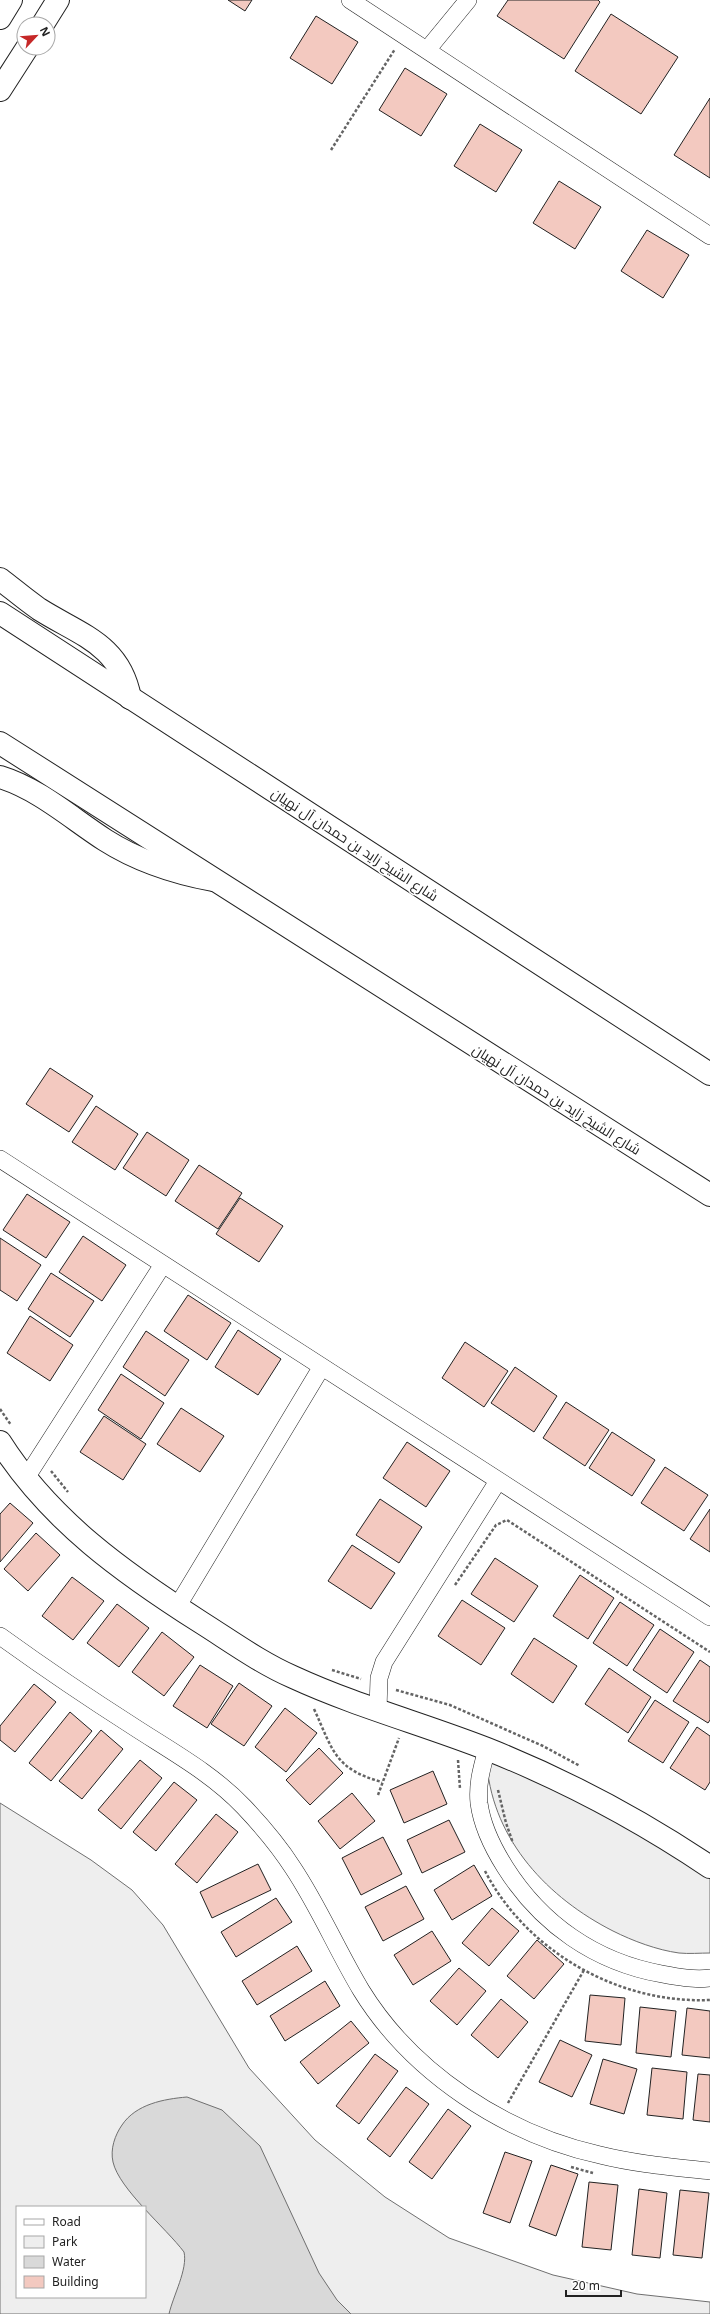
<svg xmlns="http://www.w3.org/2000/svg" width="710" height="2314" viewBox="0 0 710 2314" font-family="'Noto Sans',Cairo,sans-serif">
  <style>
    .green { fill: #eee; stroke: #6f6f6f; fill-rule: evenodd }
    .water { fill: #d9d9d9; stroke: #6f6f6f }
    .building { fill: #f3c9c0; stroke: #222 }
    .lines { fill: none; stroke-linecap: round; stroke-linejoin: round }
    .street-casing { stroke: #222; stroke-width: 18 }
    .secondary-casing { stroke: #222; stroke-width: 24 }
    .primary-casing { stroke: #222; stroke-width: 24 }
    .path { stroke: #646464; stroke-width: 2.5; stroke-dasharray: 3 2; stroke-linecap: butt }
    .street { stroke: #fff; stroke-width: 17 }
    .secondary { stroke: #fff; stroke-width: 22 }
    .primary { stroke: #fff; stroke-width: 22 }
    .labels { text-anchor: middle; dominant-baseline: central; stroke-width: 3; stroke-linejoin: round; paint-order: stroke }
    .street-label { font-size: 14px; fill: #222; stroke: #fff }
  </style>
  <rect width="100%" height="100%" fill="#fff"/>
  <path class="green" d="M 498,1758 L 710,1871 L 710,1953 C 700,1953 689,1954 679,1953 C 657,1950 633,1941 613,1931 C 548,1898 494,1841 487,1766 Z
    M 0,1803 L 91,1860 L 132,1890 L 163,1925 L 249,2068 L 315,2140 L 385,2197 L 449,2238 L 553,2275 L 637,2294 L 710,2302 L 710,2314 L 0,2314 ZM 17,2207 L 145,2207 L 145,2297 L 17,2297 Z"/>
  <path class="water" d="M 187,2097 L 222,2110 L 260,2146 L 319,2273 L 337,2300 L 351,2314 L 169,2314 C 173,2296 188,2269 184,2252 C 166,2228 119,2189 113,2162 C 110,2149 115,2135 122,2125 C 136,2104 164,2099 187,2097 Z"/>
  <path class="building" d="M 228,0 L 252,0 L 245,11 Z
    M 508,0 L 598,0 L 600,2 L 564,59 L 497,16 Z
    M 611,14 L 678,57 L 641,114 L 575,71 Z
    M 316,16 L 358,42 L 332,84 L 290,58 Z
    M 405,68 L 447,94 L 421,136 L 379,110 Z
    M 710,98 L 710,178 L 674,155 Z
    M 480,124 L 522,150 L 496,192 L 454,166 Z
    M 559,181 L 601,207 L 575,249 L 533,223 Z
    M 647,230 L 689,255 L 663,298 L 621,271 Z
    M 50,1068 L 93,1096 L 69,1132 L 26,1104 Z
    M 96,1106 L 138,1134 L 115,1170 L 72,1142 Z
    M 147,1132 L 189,1160 L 166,1196 L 123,1168 Z
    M 199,1165 L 242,1193 L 218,1229 L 175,1201 Z
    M 27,1194 L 70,1222 L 46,1258 L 3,1230 Z
    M 240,1198 L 283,1226 L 259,1262 L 216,1234 Z
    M 83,1236 L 126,1265 L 102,1301 L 59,1272 Z
    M 0,1238 L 41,1265 L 17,1301 L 0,1290 Z
    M 51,1273 L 94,1301 L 70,1337 L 28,1309 Z
    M 188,1295 L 231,1323 L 207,1360 L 164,1331 Z
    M 30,1316 L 73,1345 L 50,1381 L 7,1353 Z
    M 238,1330 L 281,1359 L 258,1395 L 215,1367 Z
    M 146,1331 L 189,1360 L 165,1396 L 123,1367 Z
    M 465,1342 L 508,1371 L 484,1407 L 442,1378 Z
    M 515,1367 L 557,1396 L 534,1432 L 491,1403 Z
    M 121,1374 L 164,1403 L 141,1439 L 98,1410 Z
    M 566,1402 L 609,1430 L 585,1466 L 543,1438 Z
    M 181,1408 L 224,1436 L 200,1472 L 157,1444 Z
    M 104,1416 L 146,1444 L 123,1480 L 80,1452 Z
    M 612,1432 L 655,1460 L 632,1496 L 589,1468 Z
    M 407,1442 L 450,1471 L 426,1507 L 383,1478 Z
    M 665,1467 L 708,1495 L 684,1531 L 641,1503 Z
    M 380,1499 L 422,1527 L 399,1563 L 356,1535 Z
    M 10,1503 L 33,1523 L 0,1562 L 0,1514 Z
    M 710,1509 L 710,1552 L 690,1539 Z
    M 36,1533 L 60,1555 L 28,1591 L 4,1569 Z
    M 352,1545 L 395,1573 L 371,1609 L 328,1581 Z
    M 495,1558 L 538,1586 L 514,1622 L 471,1594 Z
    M 580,1575 L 614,1598 L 588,1639 L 553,1616 Z
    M 72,1577 L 104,1601 L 73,1640 L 42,1616 Z
    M 462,1600 L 505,1628 L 481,1665 L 438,1636 Z
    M 620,1602 L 654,1625 L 627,1666 L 593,1643 Z
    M 117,1604 L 149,1628 L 119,1667 L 87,1643 Z
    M 660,1629 L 694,1652 L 667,1693 L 633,1670 Z
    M 162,1632 L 194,1657 L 164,1696 L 132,1672 Z
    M 534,1638 L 577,1666 L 553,1703 L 511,1674 Z
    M 700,1660 L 710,1667 L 710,1720 L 708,1723 L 673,1701 Z
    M 200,1665 L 233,1686 L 207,1728 L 173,1706 Z
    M 609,1668 L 651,1697 L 628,1733 L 585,1704 Z
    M 239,1683 L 272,1706 L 244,1746 L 211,1724 Z
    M 34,1684 L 56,1702 L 15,1752 L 0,1740 L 0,1726 Z
    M 655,1700 L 689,1722 L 663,1763 L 628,1741 Z
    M 285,1708 L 317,1733 L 286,1772 L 255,1747 Z
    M 70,1712 L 92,1731 L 51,1781 L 29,1763 Z
    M 697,1727 L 710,1736 L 710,1782 L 705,1790 L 670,1768 Z
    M 101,1730 L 123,1749 L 82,1799 L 59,1781 Z
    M 319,1748 L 343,1773 L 310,1805 L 286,1780 Z
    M 140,1760 L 162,1778 L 121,1829 L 98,1810 Z
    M 433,1771 L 447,1804 L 404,1823 L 390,1790 Z
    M 174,1782 L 197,1800 L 156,1851 L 133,1832 Z
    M 352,1793 L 375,1821 L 340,1849 L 318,1821 Z
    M 216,1814 L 238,1832 L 197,1883 L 175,1864 Z
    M 449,1820 L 465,1852 L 422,1873 L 407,1840 Z
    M 383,1837 L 402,1874 L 361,1895 L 342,1858 Z
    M 258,1864 L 271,1890 L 212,1918 L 200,1892 Z
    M 474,1865 L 492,1896 L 452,1920 L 434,1890 Z
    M 406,1886 L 424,1919 L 383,1941 L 365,1907 Z
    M 276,1898 L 292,1922 L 236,1957 L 221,1932 Z
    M 492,1908 L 519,1931 L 489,1966 L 462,1943 Z
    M 432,1931 L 451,1961 L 413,1985 L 394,1955 Z
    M 537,1940 L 564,1964 L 534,1999 L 507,1976 Z
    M 297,1946 L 312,1971 L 257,2005 L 242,1981 Z
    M 459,1968 L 486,1991 L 457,2025 L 430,2001 Z
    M 325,1981 L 340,2006 L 285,2041 L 270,2016 Z
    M 590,1995 L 625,1998 L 621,2045 L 585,2041 Z
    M 501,1999 L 528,2022 L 498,2058 L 471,2035 Z
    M 640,2007 L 676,2011 L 671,2057 L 636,2053 Z
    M 687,2008 L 710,2011 L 710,2058 L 682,2055 Z
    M 351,2021 L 369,2043 L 318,2084 L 300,2062 Z
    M 560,2040 L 592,2055 L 572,2097 L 539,2082 Z
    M 375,2054 L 398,2071 L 359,2124 L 336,2106 Z
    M 603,2059 L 637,2069 L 624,2114 L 590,2104 Z
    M 652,2068 L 687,2072 L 683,2119 L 647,2115 Z
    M 698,2074 L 710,2075 L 710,2122 L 693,2120 Z
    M 406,2087 L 429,2104 L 390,2157 L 367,2139 Z
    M 448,2109 L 471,2126 L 432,2179 L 409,2162 Z
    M 505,2152 L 532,2161 L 510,2223 L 483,2213 Z
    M 551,2165 L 578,2174 L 556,2236 L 529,2226 Z
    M 589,2182 L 618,2185 L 611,2250 L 582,2247 Z
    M 639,2189 L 667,2193 L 660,2258 L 632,2255 Z
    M 680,2190 L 709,2193 L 702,2258 L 673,2255 Z"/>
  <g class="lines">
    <defs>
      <path id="street" d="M 350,0 L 710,236
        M 427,50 L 468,0
        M 0,1159 L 710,1617
        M 26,1478 L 162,1266
        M 177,1607 L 321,1368
        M 0,1636 C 43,1667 87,1697 131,1725 C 169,1750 212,1773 244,1807 C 262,1826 279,1846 293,1868 C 319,1907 337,1950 361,1990 C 412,2073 505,2134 600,2155 C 636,2164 673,2167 710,2171
        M 378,1710 L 379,1678 L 384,1662 L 498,1481
        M 487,1749 C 482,1767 477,1784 479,1803 C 482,1826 493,1848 505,1867 C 541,1924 595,1962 662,1974 C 678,1977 694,1980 710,1978"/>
      <path id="secondary" d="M 0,18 L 11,0
        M 43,24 L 58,0
        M 0,90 L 27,48
        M 0,579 C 13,589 26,600 39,609 C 80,635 120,644 130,698
        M 0,777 C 39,789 71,818 105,840 C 138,861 175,873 213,880
        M 0,1442 C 50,1521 125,1574 202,1623 C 232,1642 261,1663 293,1677 C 356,1706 423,1724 487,1749 C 565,1780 640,1820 710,1867"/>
      <path id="primary" d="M 0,613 L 710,1074
        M 0,743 L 710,1195"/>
    </defs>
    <use href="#street" class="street-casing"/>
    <use href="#secondary" class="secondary-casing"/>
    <use href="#primary" class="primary-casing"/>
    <path class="path" d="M 331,150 L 395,49
      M 0,1409 L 11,1425
      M 51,1471 L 68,1492
      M 455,1585 L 496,1525 L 507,1520 L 710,1652
      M 332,1670 L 361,1679
      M 396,1690 L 450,1705 L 543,1746 L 580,1766
      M 314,1709 C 333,1750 334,1769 382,1782
      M 458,1760 L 460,1789
      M 498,1790 L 506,1823 L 513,1843
      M 378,1795 L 399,1738
      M 485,1871 C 527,1952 619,2004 710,2000
      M 508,2103 L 584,1970
      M 571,2167 L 593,2173"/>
    <use href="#street" class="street"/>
    <use href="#secondary" class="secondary"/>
    <use href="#primary" class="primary"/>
  </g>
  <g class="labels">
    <g class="street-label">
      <text transform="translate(355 844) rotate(33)">شارع الشيخ زايد بن حمدان آل نهيان</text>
      <text transform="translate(557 1099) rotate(32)">شارع الشيخ زايد بن حمدان آل نهيان</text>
    </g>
  </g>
  <rect x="16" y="2206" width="130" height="92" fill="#ffffff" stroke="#a7a7a7"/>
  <rect x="24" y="2219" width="20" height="6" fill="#ffffff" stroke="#a7a7a7"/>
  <text x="52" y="2226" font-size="12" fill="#222222">Road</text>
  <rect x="24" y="2236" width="20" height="12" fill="#eeeeee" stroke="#a7a7a7"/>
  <text x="52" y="2246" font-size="12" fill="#222222">Park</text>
  <rect x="24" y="2256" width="20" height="12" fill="#d9d9d9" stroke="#a7a7a7"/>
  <text x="52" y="2266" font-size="12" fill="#222222">Water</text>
  <rect x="24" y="2276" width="20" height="12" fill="#f3c9c0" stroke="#a7a7a7"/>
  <text x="52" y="2286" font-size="12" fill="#222222">Building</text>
  <g transform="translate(36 36) rotate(64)"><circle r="19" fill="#ffffff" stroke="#a7a7a7"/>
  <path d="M0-3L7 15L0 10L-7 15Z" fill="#c62828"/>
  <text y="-6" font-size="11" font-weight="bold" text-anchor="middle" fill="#222222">N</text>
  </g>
  <path d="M566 2290v6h55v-6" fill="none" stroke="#222222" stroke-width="2"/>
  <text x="572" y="2290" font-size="12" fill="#222222" stroke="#ffffff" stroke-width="3" paint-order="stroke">20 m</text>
</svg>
